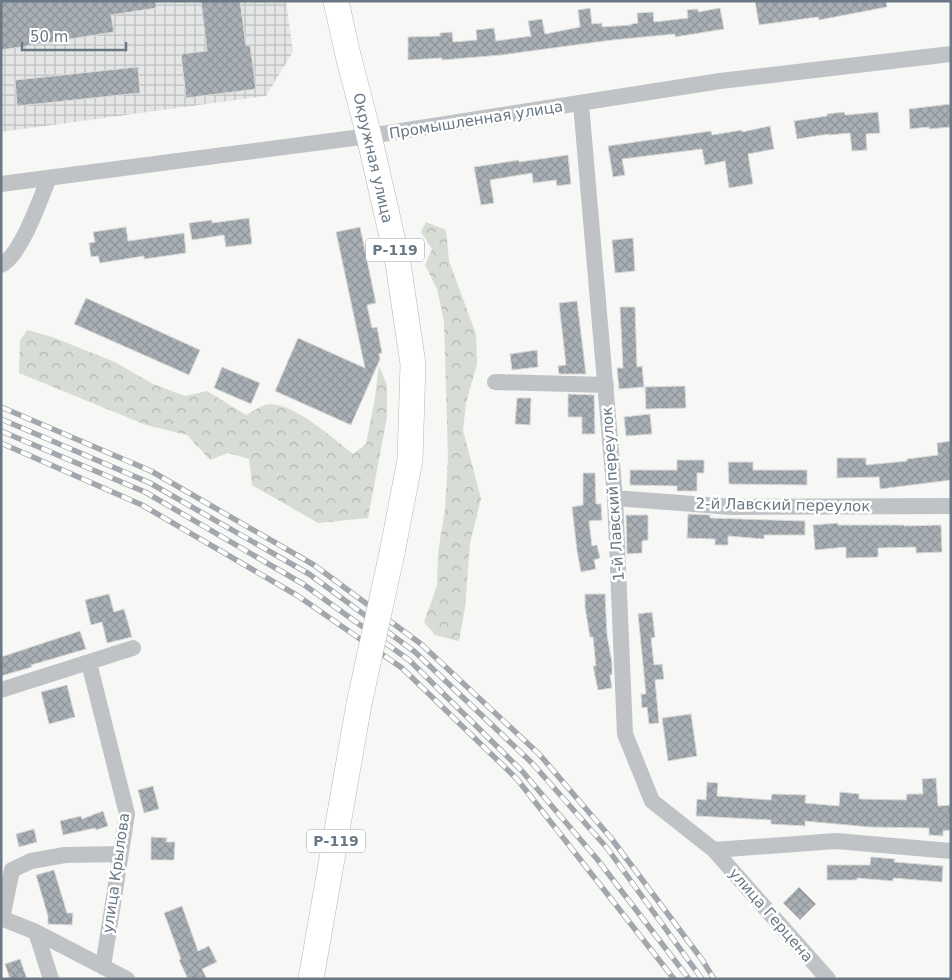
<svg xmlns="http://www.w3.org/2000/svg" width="952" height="980" viewBox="0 0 952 980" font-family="'DejaVu Sans',sans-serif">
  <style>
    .industrial { fill: url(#industrial-grid) }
    .forest { fill: url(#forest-crowns) }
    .building { fill: url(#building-cross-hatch); stroke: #d9d9d7 }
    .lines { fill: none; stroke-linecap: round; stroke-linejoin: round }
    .highway-casing { stroke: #b2b6b9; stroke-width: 26 }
    .minor { stroke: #bfc3c6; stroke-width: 16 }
    .highway { stroke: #fff; stroke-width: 25 }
    .rail-casing { stroke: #a1a7ac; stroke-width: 5.5 }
    .rail { stroke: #fff; stroke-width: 4; stroke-dasharray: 11; stroke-linecap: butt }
    .highway-bridge-casing { stroke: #b2b6b9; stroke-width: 26; stroke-linecap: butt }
    .highway-bridge { stroke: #fff; stroke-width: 25 }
    .labels { text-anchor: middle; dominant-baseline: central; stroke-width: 5; stroke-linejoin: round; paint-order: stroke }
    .shield { fill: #fff; stroke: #96a0a9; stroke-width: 1 }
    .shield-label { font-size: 14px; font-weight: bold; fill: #697884 }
    .street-label { font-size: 15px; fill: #697884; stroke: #fff }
  </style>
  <defs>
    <pattern id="industrial-grid" width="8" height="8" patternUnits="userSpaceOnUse" patternTransform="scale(1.25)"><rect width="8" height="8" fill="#e5e6e6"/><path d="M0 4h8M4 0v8" fill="none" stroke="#bebfc0"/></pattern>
    <pattern id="forest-crowns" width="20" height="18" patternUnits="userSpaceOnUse" patternTransform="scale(1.25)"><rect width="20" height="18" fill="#d7dcd4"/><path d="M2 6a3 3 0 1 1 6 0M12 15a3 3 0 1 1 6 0" fill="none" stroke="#b2b7b2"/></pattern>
    <pattern id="building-cross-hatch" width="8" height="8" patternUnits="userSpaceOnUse" patternTransform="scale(1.25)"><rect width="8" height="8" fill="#a9b0b5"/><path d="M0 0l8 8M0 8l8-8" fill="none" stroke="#8e9499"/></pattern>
  </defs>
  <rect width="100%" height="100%" fill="#f7f7f5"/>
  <path class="industrial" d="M 1,1 L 286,1 L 293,52 L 266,96 L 1,132 Z"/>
  <path class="forest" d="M 426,222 L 446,230 L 449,261 L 476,334 L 477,364 L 466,403 L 463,430 L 481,499 L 470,543 L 465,608 L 459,641 L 435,635 L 424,622 L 437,586 L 438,553 L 445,509 L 448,458 L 444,321 L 437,289 L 425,265 L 432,249 L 421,232 Z
    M 27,330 L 52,337 L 115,362 L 153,384 L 185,396 L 207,391 L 246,415 C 252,412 263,404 270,404 C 295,404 334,439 353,454 L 366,444 L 375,398 L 379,366 L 387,385 L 387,417 L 368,518 L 318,523 L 252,485 L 249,459 L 228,453 L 210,460 L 187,435 L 146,425 L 19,373 L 20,341 Z"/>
  <path class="building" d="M 1,1 L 156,1 L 156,8 L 111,15 L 114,32 L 1,50 Z
    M 201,1 L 240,1 L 246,46 L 250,45 L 256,89 L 186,98 L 181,54 L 207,51 Z
    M 755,1 L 886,1 L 887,7 L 819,20 L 818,17 L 759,25 Z
    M 590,8 L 592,24 L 602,23 L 602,27 L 631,25 L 631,24 L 638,23 L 637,13 L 653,12 L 654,22 L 688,18 L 687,10 L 698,9 L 698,12 L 720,8 L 724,29 L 675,37 L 675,34 L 612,40 L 501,55 L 442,60 L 442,58 L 408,60 L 408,37 L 440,36 L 440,33 L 452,32 L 453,42 L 477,40 L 476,30 L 494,28 L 496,41 L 531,36 L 528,21 L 542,19 L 545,34 L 580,27 L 578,10 Z
    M 138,67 L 140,93 L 17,106 L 15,80 Z
    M 951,104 L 951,127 L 929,129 L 929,127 L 910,129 L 909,109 Z
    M 844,112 L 845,115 L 878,112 L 880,133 L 866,134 L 867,150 L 852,151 L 850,133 L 829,135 L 829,134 L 797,139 L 794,121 L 827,116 L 827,114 Z
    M 770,126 L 774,149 L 748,154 L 753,184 L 729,188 L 725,161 L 705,165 L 702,149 L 622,159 L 625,175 L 613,177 L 608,146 L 711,131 L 712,135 L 742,130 L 742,132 Z
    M 568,155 L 571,184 L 557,186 L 556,180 L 533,183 L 532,173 L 490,180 L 494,203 L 481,205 L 474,167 L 519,160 L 519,162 Z
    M 249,218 L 252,244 L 226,247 L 224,235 L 192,240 L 189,223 L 212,220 L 212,223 Z
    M 126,227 L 128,241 L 184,233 L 186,253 L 144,259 L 144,256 L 100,263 L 98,256 L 91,257 L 89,243 L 95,242 L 93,232 Z
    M 360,227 L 376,303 L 367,305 L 372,328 L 377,327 L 382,353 L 379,354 L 380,359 L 351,425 L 275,391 L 298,338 L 365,368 L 336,232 Z
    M 633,238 L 635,271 L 615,273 L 612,240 Z
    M 86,298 L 200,350 L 189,375 L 74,324 Z
    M 577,301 L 586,374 L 559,374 L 558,366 L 566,365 L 559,303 Z
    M 620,307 L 635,307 L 637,367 L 642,366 L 644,387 L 619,389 L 617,368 L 623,368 Z
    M 537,350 L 538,367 L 512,370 L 510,354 Z
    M 222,367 L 260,383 L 251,404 L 214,388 Z
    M 685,386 L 686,408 L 646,409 L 645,387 Z
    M 568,394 L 594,395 L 595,434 L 582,434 L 582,417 L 568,417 Z
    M 517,398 L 531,398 L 530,425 L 515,424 Z
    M 650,414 L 652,434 L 626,436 L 624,417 Z
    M 951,441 L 951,480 L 880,489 L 879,477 L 837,478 L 837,458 L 866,458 L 866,465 L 907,461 L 907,459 L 938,455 L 937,443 Z
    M 677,460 L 704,460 L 704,473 L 697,473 L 697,491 L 677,491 L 677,486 L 630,485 L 630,470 L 677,470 Z
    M 728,462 L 753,462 L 753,470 L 807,470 L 807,485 L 729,484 Z
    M 583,473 L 595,473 L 596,504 L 601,504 L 602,520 L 589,521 L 592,546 L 597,545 L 600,558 L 594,560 L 596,569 L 581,572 L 577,551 L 572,507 L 583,505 Z
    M 688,514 L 710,515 L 710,518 L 805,521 L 805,535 L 764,535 L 764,539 L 728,536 L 728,545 L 715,545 L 715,539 L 687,538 Z
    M 626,515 L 648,515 L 648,540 L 642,541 L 642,553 L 627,554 Z
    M 838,523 L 838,525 L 904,525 L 904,526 L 941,525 L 942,552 L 916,553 L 916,547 L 878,548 L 878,557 L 846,558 L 846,547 L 815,550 L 813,525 Z
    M 109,594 L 114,612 L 124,609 L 132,637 L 107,643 L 102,622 L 91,625 L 85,600 Z
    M 585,594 L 605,594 L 607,635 L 612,663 L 612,675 L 610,675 L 612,688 L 598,690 L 593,666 L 596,666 L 593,637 L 590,637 L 585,607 Z
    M 652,612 L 655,637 L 651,638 L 654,665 L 662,664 L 664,679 L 655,680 L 659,723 L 649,724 L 647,707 L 642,708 L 641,694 L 646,694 L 638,614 Z
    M 80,631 L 86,649 L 31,665 L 32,667 L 1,676 L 1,657 Z
    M 67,685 L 75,717 L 49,724 L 41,692 Z
    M 691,714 L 697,756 L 668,761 L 662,718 Z
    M 936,778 L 938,806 L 951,805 L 951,830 L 943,831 L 943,836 L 929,835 L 929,828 L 869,827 L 805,821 L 805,826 L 771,824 L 771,820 L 696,816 L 697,799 L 706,800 L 707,782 L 718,783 L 717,796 L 771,800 L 772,794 L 806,795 L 805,803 L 839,806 L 840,792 L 859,794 L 859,799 L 906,800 L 907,794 L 923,794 L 922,779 Z
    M 153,786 L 159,809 L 144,813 L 138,790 Z
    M 103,811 L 108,826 L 96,830 L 95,828 L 63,835 L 60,821 L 81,816 L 82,819 Z
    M 34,829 L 37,842 L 19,847 L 16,834 Z
    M 151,837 L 167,838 L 166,842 L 175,842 L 174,860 L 151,860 Z
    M 871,857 L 895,859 L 894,862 L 943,866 L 942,882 L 893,878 L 893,881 L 857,878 L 857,880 L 827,880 L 827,865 L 870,865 Z
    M 54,870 L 67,913 L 73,913 L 72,925 L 48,924 L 48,916 L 36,875 Z
    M 799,887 L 816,904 L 800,920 L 783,903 Z
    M 182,906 L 198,951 L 209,946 L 217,962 L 202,969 L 207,979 L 188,979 L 179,960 L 181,959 L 164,913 Z
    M 20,959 L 27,979 L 10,979 L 5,964 Z"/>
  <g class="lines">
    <defs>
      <path id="highway" d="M 336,1 L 348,55 L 369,136 L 398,263 L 413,364 L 410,460 L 392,553
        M 311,979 L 359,704"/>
    </defs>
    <use href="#highway" class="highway-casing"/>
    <path class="minor" d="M 581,104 L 615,498 L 625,734 L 652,801 L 714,850 L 828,979
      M 1,184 L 369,136 L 720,81 L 951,54
      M 1,265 C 21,256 40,199 49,178
      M 495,382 L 606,385
      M 615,498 L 732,507 L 951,506
      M 89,663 L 127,814 L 103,967
      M 1,690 L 133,648
      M 714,850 L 836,841 L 951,851
      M 1,918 L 36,932 L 127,979
      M 2,918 L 12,870 L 31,861 L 65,855 L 120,854
      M 36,932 L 51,979"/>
    <use href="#highway" class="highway"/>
    <defs>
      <path id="rail" d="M 1,407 L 151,471 L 314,565 L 421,644 L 539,754 L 611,838 L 703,961 L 714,979
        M 1,419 L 150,483 L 309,574 L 415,652 L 532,763 L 607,848 L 702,979
        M 1,431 L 145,492 L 303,584 L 409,660 L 522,771 L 597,859 L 689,979
        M 1,443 L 142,505 L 298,596 L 402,668 L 517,779 L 674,979"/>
    </defs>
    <use href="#rail" class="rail-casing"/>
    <use href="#rail" class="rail"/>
    <defs>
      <path id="highway-bridge" d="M 359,704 L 392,553"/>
    </defs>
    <use href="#highway-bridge" class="highway-bridge-casing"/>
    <use href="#highway-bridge" class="highway-bridge"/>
  </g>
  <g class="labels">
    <g class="shield">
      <rect x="366" y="238.5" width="58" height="23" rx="4"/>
      <rect x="307" y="829.5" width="58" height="23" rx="4"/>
    </g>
    <g class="shield-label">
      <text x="395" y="250">Р-119</text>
      <text x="336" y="841">Р-119</text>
    </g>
    <g class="street-label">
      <text transform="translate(476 120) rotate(-9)">Промышленная улица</text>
      <text transform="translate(373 158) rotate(77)">Окружная улица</text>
      <text transform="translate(613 494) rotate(-94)">1-й Лавский переулок</text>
      <text transform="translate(783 505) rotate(1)">2-й Лавский переулок</text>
      <text transform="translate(116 873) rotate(-82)">улица Крылова</text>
      <text transform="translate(771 915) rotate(49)">улица Герцена</text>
    </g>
  </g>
  <rect width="952" height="980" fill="none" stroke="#697884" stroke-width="5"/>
  <path d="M22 42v8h104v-8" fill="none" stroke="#697884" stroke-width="2.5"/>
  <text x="30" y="42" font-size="15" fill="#697884" stroke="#ffffff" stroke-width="4" paint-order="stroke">50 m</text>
</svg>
